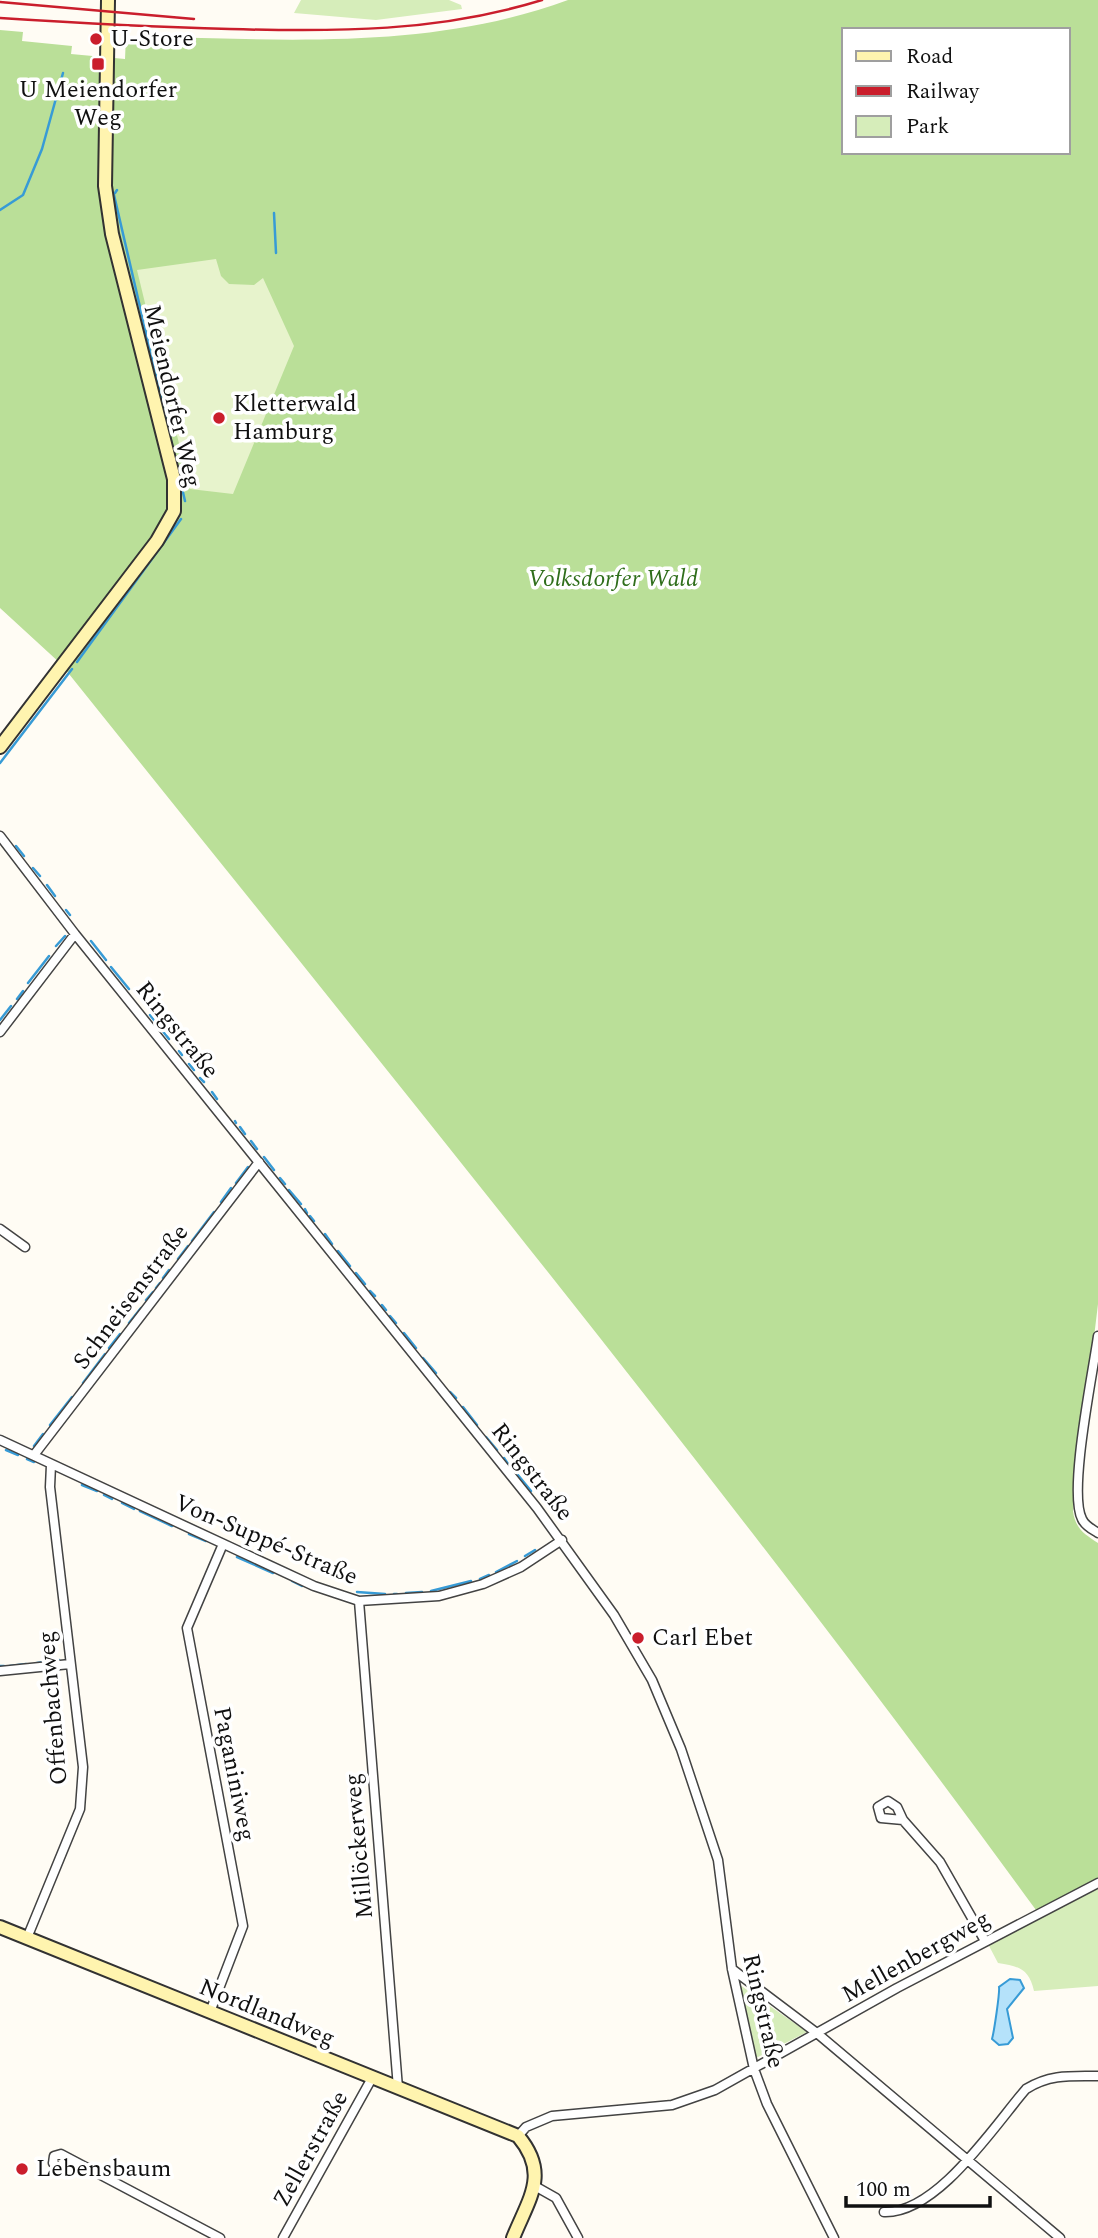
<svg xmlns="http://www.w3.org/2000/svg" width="1098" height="2238" viewBox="0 0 1098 2238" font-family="Spectral,serif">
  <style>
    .green { fill: #d6edba }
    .forest { fill: #badf98; fill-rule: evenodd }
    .pitch { fill: #e7f3cc }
    .water { fill: #b5e2fa; stroke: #379bd6; stroke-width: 2 }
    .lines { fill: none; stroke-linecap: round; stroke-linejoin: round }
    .stream { stroke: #379bd6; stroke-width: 2.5 }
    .street-casing { stroke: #434343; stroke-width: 11 }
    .secondary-casing { stroke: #323232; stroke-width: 16 }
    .street { stroke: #fff; stroke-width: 8 }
    .secondary { stroke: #fff4af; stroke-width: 12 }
    .rail { stroke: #ca1e2c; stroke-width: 2.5 }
    .poi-dot { fill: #ca1e2c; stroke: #fff; stroke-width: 2.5 }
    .labels { text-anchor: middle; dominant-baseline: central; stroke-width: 7; stroke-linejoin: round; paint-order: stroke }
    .poi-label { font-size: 24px; fill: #101010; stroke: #fff; text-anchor: start }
    .street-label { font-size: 24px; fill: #101010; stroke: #fff }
    .park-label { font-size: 24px; font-style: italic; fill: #2f6e1b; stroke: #fff }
  </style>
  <rect width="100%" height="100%" fill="#fffcf4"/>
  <path class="green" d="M 301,0 L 449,0 L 461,5 L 462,9 L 376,20 L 294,13 Z
    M 1098,1889 L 1098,1986 L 1034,1991 C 1029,1969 1019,1966 998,1963 L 988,1944 L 1035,1917 Z
    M 740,1985 L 807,2032 L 756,2058 Z"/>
  <path class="forest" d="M 568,0 L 1098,0 L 1098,1304 L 1073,1511 C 1075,1528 1084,1534 1098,1543 L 1098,1881 L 1036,1910 C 725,1484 391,1076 61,664 L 0,608 L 0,30 L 23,32 L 22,41 L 72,46 L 71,54 L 125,59 L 126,36 C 273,39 427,52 568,0 ZM 844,30 L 1068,30 L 1068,152 L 844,152 Z"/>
  <path class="pitch" d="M 216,259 L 221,276 L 229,284 L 254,285 L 263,278 L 294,346 L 233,494 L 190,489 L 137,270 Z"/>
  <path class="water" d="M 1010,1979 L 1020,1980 L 1024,1988 L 1007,2009 L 1013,2038 L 1008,2044 L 999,2045 L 992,2039 C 994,2032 1000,1992 999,1987 Z"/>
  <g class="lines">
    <path class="stream" d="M 115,193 L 117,190
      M 114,195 L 185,501
      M 0,210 L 23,195 L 42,149 L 63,73
      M 274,213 L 276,253
      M 77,662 L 181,519
      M 0,763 L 72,669
      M 16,846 L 24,856
      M 33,868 L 40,876
      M 47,885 L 55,896
      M 66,910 L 70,915
      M 91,941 L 106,960
      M 56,946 L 65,936
      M 111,967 L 129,989
      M 28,983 L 49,956
      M 17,999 L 23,991
      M 150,1015 L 169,1039
      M 0,1020 L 11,1006
      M 179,1051 L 182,1055
      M 189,1064 L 194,1070
      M 200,1078 L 204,1082
      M 212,1092 L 217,1099
      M 235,1121 L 236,1123
      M 240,1127 L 245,1134
      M 251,1141 L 257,1149
      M 264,1157 L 274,1170
      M 280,1178 L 285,1184
      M 236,1183 L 248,1167
      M 289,1190 L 301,1204
      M 221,1202 L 231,1188
      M 305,1209 L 307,1213
      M 310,1216 L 314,1221
      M 325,1234 L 332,1244
      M 192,1241 L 214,1212
      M 338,1251 L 350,1266
      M 178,1259 L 188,1246
      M 356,1273 L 365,1284
      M 163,1278 L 169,1270
      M 156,1288 L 160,1283
      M 370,1291 L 375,1296
      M 146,1300 L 153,1292
      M 382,1305 L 386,1310
      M 390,1316 L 396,1323
      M 129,1323 L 141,1308
      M 404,1333 L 416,1348
      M 109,1348 L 120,1334
      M 423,1358 L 436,1373
      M 83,1383 L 105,1354
      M 450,1392 L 456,1398
      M 463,1407 L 477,1425
      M 50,1425 L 72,1397
      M 486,1437 L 497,1450
      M 34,1446 L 43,1434
      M 6,1450 L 18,1455
      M 504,1458 L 508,1464
      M 27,1459 L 34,1462
      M 513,1469 L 531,1491
      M 82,1485 L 97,1491
      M 104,1495 L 112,1499
      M 122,1503 L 134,1509
      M 140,1511 L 172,1526
      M 189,1534 L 206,1541
      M 525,1556 L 535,1550
      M 237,1557 L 273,1573
      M 496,1572 L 517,1561
      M 480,1579 L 489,1575
      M 292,1581 L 302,1586
      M 431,1591 L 471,1581
      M 357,1592 L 385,1594
      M 406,1593 L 422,1592
      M 394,1594 L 397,1594
      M 37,1663 L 59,1660
      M 0,1666 L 4,1666
      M 10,1666 L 26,1664"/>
    <defs>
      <path id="street" d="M 0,836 L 75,934 L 537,1508 L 614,1615 L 652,1680 L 681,1749 L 718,1860 L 732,1969 L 754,2069 L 767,2104 L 834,2238
        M 0,1032 L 75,934
        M 0,1229 L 25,1247
        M 1098,1336 C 1093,1373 1068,1492 1082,1519 C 1085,1526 1092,1529 1098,1533
        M 0,1440 L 314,1586 L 359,1601 L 439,1596 L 483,1584 L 521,1567 L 562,1540
        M 34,1455 L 259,1162
        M 359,1601 L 398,2088
        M 0,1671 L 70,1664
        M 903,1820 L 881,1818 L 878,1807 L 888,1801 L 897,1807 L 903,1820 L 940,1862 L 985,1941
        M 27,1938 L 80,1809 L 83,1767 L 50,1487 L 51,1465
        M 732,1969 L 818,2034 L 1060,2238
        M 210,2012 L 243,1926 L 187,1628 L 223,1544
        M 518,2136 L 526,2127 L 552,2116 L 672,2105 L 715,2090 L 897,1988 L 1098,1883
        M 88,2168 L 58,2169 L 53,2163 L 54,2156 L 61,2154 L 220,2238
        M 533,2185 L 556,2198 L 578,2238
        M 884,2212 C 937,2214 994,2126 1026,2089 C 1050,2074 1071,2076 1098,2076
        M 283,2238 L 372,2078"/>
      <path id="secondary" d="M 0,747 L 157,541 L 174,511 L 174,479 L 112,234 L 105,186 L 108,0
        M 0,1927 L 518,2136 C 550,2174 529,2198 513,2238"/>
    </defs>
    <use href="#street" class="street-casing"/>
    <use href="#secondary" class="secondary-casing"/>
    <use href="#street" class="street"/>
    <use href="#secondary" class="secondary"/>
    <path class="rail" d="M 0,2 L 194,19
      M 0,18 C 77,23 153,27 230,29 C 336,32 439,32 542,0"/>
  </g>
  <g class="poi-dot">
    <circle cx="96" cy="39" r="7"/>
    <rect x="91" y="57" width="14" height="14" rx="3.5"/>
    <circle cx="219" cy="418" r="7"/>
    <circle cx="638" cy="1638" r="7"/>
    <circle cx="22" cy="2169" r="7"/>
  </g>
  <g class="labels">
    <g class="poi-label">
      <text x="110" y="39">U-Store</text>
      <text x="98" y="90" text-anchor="middle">U Meiendorfer<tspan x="98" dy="28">Weg</tspan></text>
      <text x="233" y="404">Kletterwald<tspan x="233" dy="28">Hamburg</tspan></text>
      <text x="652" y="1638">Carl Ebet</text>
      <text x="36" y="2169">Lebensbaum</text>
    </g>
    <g class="street-label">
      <text transform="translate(172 396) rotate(77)">Meiendorfer Weg</text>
      <text transform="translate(177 1030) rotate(51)">Ringstraße</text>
      <text transform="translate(131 1297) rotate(-53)">Schneisenstraße</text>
      <text transform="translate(532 1472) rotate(52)">Ringstraße</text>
      <text transform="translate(266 1540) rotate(23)">Von-Suppé-Straße</text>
      <text transform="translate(53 1708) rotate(-95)">Offenbachweg</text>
      <text transform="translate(234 1774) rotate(79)">Paganiniweg</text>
      <text transform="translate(359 1846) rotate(-95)">Millöckerweg</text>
      <text transform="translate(916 1957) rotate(-29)">Mellenbergweg</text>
      <text transform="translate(763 2011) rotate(77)">Ringstraße</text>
      <text transform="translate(267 2013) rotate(22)">Nordlandweg</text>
      <text transform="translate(311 2149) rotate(-61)">Zellerstraße</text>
    </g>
    <g class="park-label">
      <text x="613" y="579">Volksdorfer Wald</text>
    </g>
  </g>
  <rect x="842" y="28" width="228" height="126" fill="#ffffff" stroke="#9f9f9f" stroke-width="2"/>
  <rect x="856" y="51" width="35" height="10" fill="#fff4af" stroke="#9f9f9f" stroke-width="2"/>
  <text x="906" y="63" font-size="21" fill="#101010">Road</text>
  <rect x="856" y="86" width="35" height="10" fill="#ca1e2c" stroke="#9f9f9f" stroke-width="2"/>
  <text x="906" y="98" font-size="21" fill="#101010">Railway</text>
  <rect x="856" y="116" width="35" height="21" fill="#d6edba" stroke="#9f9f9f" stroke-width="2"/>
  <text x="906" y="133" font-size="21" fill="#101010">Park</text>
  <path d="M846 2196v10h144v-10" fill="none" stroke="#101010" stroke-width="3.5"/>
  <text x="856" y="2196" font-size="21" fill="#101010" stroke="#ffffff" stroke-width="5" paint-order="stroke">100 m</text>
</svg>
